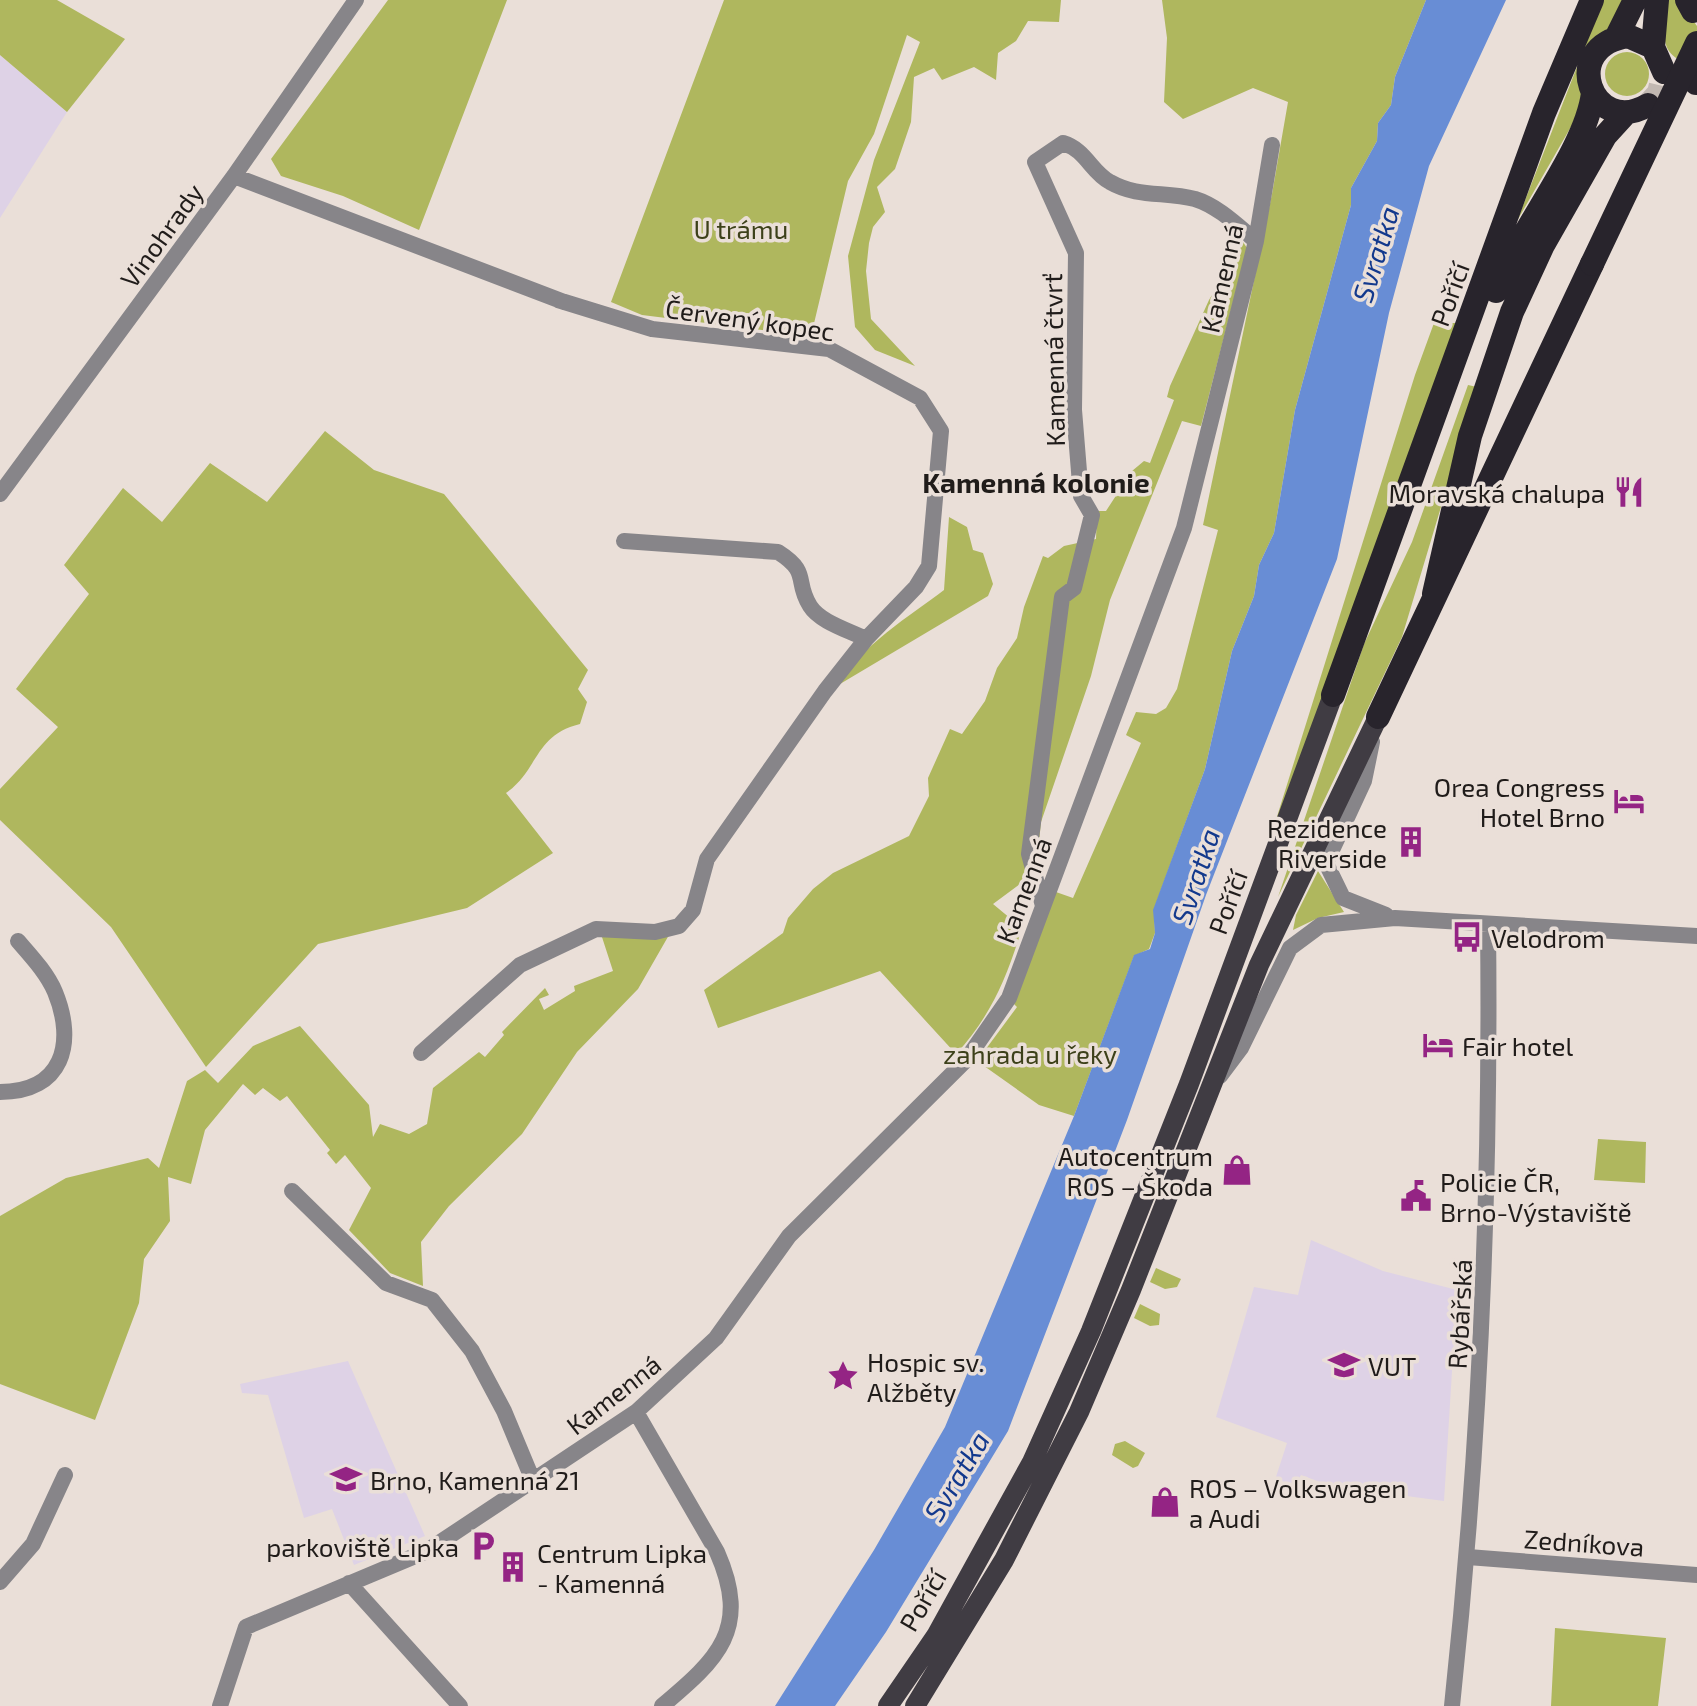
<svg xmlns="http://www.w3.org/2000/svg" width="1697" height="1706" viewBox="0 0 1697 1706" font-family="'Exo 2',sans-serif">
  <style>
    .education { fill: #ded2e6 }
    .green { fill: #afb75e }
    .water { fill: #688dd5 }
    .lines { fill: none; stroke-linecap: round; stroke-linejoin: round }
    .highway-tunnel { stroke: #c2b8b2; stroke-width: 24; stroke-dasharray: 24 12; stroke-linecap: butt }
    .street { stroke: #878589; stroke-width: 16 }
    .primary { stroke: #403c43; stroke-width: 20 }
    .highway { stroke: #28242c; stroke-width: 24 }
    .highway-bridge { stroke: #28242c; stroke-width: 24 }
    .labels { text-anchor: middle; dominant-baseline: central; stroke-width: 7; stroke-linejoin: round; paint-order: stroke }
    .park-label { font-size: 26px; fill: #3d411a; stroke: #eadfd8 }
    .street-label { font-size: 26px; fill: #201c1a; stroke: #eadfd8 }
    .poi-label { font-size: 26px; fill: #201c1a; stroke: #eadfd8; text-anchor: start }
    .water-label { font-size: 28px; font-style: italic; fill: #13398d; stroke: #eadfd8 }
    .neighbourhood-label { font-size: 28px; font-weight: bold; fill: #201c1a; stroke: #eadfd8 }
  </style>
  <rect width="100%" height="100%" fill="#eadfd8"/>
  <path class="education" d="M 0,55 L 67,112 L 0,218 Z
    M 1311,1240 L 1383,1271 L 1457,1290 L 1444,1501 L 1331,1486 L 1301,1475 L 1296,1484 L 1275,1480 L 1287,1443 L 1216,1417 L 1254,1287 L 1298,1295 Z
    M 348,1361 L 425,1536 L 354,1565 L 332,1509 L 304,1518 L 268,1395 L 242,1393 L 240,1384 Z"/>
  <path class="green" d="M 0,0 L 57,0 L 125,39 L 67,112 L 0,55 Z
    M 388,0 L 507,0 L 419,230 L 343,196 L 281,176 L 271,159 Z
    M 724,0 L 1061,0 L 1059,22 L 1028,21 L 1016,41 L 998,53 L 996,80 L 974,67 L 942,80 L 934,68 L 914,77 L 911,122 L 895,169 L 877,187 L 885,212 L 873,227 L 869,243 L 866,271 L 871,319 L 915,366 L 875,350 L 855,327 L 848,256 L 874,160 L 920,42 L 907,35 L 874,134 L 848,181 L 811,336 L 642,315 L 611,302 Z
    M 1162,0 L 1426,0 L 1395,77 L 1391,105 L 1378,123 L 1377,141 L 1351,188 L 1351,205 L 1295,410 L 1274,533 L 1259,565 L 1254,596 L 1232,651 L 1205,769 L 1154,909 L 1155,933 L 1149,949 L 1134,956 L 1074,1116 L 1039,1105 L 977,1061 L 1017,1007 L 1014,1004 L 1056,892 L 1073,898 L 1141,743 L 1126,735 L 1136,712 L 1156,714 L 1166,708 L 1177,689 L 1218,530 L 1203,525 L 1272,194 L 1288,102 L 1253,88 L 1183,119 L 1164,102 L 1167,38 Z
    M 1603,0 L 1625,0 L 1572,125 L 1517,221 Z
    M 1668,0 L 1678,0 L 1697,26 L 1697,65 C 1656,59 1663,32 1668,0 Z
    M1605 74a22 22 0 1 1 44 0a22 22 0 1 1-44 0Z
    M 1243,242 L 1247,248 L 1201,426 L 1182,421 L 1110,600 L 1091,676 L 1041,822 L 1036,872 L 993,904 L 1022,928 C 1007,977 991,1016 956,1054 L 880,971 L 718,1028 L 704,990 L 783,933 L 788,918 L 813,889 L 833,873 L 909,836 L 929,796 L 928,778 L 950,729 L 962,734 L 985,701 L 997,668 L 1017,638 L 1024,607 L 1043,556 L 1048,558 L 1064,546 L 1096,539 L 1097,511 L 1106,511 L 1132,471 L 1144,461 L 1150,463 L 1174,400 L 1167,397 L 1170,386 L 1209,300 Z
    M 1434,323 L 1456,323 L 1250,903 L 1415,375 Z
    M 1468,385 L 1477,387 L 1402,637 L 1278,897 L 1364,644 L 1412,542 Z
    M 325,431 L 374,470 L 444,494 L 588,670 L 578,689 L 587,702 L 580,724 C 534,735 539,770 506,793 L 553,853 L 467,908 L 318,944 L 206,1067 L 111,927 L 0,820 L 0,789 L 58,727 L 16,689 L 89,594 L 64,565 L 123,488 L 162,522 L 210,463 L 267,502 Z
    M 949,517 L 967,527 L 973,550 L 983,553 L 993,584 L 988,596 L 840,684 C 856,649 914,613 944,590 Z
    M 1318,871 L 1344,912 L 1318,918 L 1293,930 L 1296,915 Z
    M 601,934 L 669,935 L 638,989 L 577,1052 L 522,1134 L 449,1206 L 421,1242 L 423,1286 L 390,1273 L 349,1230 L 371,1188 L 345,1155 L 336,1164 L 327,1153 L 330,1150 L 287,1096 L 280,1101 L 263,1088 L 255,1095 L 243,1084 L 205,1130 L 191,1184 L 168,1177 L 170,1221 L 144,1259 L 139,1303 L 95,1420 L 0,1384 L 0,1216 L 66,1178 L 148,1158 L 159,1168 L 187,1081 L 205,1070 L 218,1083 L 253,1046 L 300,1026 L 369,1105 L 373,1137 L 380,1124 L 409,1134 L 427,1124 L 433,1088 L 479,1052 L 485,1057 L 504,1035 L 502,1032 L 545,988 L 549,995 L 539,999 L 544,1010 L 575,991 L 574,986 L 613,971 Z
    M 1598,1139 L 1646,1142 L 1645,1183 L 1594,1180 Z
    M 1156,1268 L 1181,1279 L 1177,1287 L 1165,1289 L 1150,1282 Z
    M 1140,1304 L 1160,1314 L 1159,1325 L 1150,1326 L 1134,1318 Z
    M 1125,1441 L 1145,1453 L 1138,1466 L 1133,1468 L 1112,1455 L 1115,1444 Z
    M 1555,1628 L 1666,1638 L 1658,1706 L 1551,1706 Z"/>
  <path class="water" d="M 1426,0 L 1506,0 L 1429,166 L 1389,313 L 1337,559 L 1206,895 L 1127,1120 L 1008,1431 L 886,1632 L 835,1706 L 775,1706 L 874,1550 L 945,1427 L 1074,1116 L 1134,955 L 1150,949 L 1155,933 L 1153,910 L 1205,769 L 1232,651 L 1254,596 L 1259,565 L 1274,533 L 1295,410 L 1351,205 L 1351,188 L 1377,141 L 1378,123 L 1391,105 L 1395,77 Z"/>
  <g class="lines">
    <path class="highway-tunnel" d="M 1648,105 L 1659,93 L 1664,72"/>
    <path class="street" d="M 234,176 L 564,302
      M 0,494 L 234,176 L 356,0
      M 624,541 L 778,552 C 811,573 794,581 810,606 C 820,622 848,630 866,639
      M 1372,742 L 1364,781 L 1326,863 L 1343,898 L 1386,915
      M 1043,906 L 1029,854 L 1062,597 L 1074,588 L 1092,515 L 1081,496 L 1074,410 L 1076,253 L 1035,162 L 1063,143 C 1086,150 1091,172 1110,182 C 1138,198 1165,191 1195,199 C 1218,206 1238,226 1256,241
      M 421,1053 L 520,965 L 596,929 L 655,932 L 679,926 L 693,910 L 707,859 L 825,691 L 866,639 L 916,587 L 929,566 L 941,431 L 920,398 L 829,349 L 652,329 L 558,300
      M 1220,1076 L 1241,1048 L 1290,948 L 1321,925 L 1395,918 L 1697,936
      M 0,1092 C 63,1092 76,1043 55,992 C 47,973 31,956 18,941
      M 292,1191 L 386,1283 L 432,1300 L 472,1351 L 504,1411 L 534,1483
      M 636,1412 L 717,1552 C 751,1629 718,1659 662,1706
      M 1468,1557 L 1697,1575
      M 0,1582 L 33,1544 L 65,1475
      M 349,1583 L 460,1706
      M 220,1706 L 246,1627 L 427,1551 L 636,1412 L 716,1338 L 789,1236 L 966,1060 L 1009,998 L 1184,528 L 1256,241 L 1272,145
      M 1452,1706 C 1480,1446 1491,1185 1488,924"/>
    <path class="primary" d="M 888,1706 L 936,1636 L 1032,1462 L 1091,1331 L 1189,1084 L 1333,695
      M 915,1706 L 1004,1560 L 1079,1412 L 1131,1290 L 1259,965 L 1378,717"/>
    <path class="highway" d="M 1687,0 L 1693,11
      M 1616,38 L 1635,0
      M 1653,47 L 1657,0
      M 1696,83 L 1697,83
      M 1648,105 C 1592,138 1558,46 1628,36 L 1653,47 L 1664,72
      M 1496,291 C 1518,231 1586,151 1593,93
      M 1434,594 L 1470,436 L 1512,312 L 1543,245 L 1605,136 L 1626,113
      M 1333,695 L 1544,113 L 1592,0
      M 1378,717 L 1592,264"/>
    <path class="highway-bridge" d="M 1592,264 L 1697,43"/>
  </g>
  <defs>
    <symbol id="restaurant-bare" viewBox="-9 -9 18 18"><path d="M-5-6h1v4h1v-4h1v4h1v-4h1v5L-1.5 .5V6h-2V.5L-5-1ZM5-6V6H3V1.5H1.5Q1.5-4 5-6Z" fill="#942484" stroke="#eadfd8" stroke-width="2.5" paint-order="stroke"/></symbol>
    <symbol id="hotel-bare" viewBox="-9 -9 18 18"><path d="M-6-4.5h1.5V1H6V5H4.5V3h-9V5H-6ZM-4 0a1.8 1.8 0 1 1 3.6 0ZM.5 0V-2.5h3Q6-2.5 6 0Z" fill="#942484" stroke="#eadfd8" stroke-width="2.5" paint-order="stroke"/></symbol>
    <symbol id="building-bare" viewBox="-9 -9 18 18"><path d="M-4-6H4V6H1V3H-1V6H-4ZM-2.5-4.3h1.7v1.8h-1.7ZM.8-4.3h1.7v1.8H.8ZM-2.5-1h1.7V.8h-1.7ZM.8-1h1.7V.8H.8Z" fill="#942484" stroke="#eadfd8" stroke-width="2.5" paint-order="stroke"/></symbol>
    <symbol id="bus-bare" viewBox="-9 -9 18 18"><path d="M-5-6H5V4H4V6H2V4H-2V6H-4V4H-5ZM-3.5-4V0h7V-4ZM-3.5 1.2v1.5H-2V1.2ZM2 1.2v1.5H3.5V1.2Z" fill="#942484" stroke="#eadfd8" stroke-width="2.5" paint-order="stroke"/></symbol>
    <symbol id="shop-bare" viewBox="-9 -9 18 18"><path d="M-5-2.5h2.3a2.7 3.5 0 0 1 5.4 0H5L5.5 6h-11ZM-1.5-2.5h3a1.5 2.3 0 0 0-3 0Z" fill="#942484" stroke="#eadfd8" stroke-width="2.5" paint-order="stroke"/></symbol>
    <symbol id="civic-bare" viewBox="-9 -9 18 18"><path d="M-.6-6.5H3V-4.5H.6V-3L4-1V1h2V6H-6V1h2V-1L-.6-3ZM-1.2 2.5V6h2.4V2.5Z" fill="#942484" stroke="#eadfd8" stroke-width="2.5" paint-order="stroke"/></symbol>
    <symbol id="university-bare" viewBox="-9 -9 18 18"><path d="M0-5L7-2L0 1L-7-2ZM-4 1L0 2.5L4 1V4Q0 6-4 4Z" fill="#942484" stroke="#eadfd8" stroke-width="2.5" paint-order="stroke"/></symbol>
    <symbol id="sight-bare" viewBox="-9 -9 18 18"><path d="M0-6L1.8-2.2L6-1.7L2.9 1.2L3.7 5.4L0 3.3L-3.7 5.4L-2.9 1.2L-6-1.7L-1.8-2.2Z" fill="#942484" stroke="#eadfd8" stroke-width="2.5" paint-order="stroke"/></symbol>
    <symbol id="school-bare" viewBox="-9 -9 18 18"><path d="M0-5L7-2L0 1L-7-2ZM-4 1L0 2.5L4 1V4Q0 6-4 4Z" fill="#942484" stroke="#eadfd8" stroke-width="2.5" paint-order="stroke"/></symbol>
    <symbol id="parking-bare" viewBox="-9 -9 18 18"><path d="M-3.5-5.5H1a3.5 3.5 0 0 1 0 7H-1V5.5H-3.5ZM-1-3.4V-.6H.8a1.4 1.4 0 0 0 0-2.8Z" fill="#942484" stroke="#eadfd8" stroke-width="2.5" paint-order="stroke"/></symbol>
  </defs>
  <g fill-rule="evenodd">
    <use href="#restaurant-bare" x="1607" y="470" width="44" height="44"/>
    <use href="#hotel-bare" x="1607" y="779" width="44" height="44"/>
    <use href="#building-bare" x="1389" y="820" width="44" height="44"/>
    <use href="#bus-bare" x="1445" y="915" width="44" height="44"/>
    <use href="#hotel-bare" x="1416" y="1023" width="44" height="44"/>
    <use href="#shop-bare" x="1215" y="1148" width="44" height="44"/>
    <use href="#civic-bare" x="1394" y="1174" width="44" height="44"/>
    <use href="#university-bare" x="1322" y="1343" width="44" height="44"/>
    <use href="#sight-bare" x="821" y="1354" width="44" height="44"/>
    <use href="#school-bare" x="324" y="1457" width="44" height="44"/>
    <use href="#shop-bare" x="1143" y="1480" width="44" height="44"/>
    <use href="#parking-bare" x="461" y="1524" width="44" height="44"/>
    <use href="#building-bare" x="491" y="1545" width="44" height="44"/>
  </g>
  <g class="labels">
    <g class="park-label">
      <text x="741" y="228">U trámu</text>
      <text x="1030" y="1053">zahrada u řeky</text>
    </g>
    <g class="street-label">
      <text transform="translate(161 235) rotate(-54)">Vinohrady</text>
      <text transform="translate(1221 278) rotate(-77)">Kamenná</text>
      <text transform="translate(1449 294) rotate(-70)">Poříčí</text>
      <text transform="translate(750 319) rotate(8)">Červený kopec</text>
      <text transform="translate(1053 360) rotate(-91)">Kamenná čtvrť</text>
      <text transform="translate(1023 890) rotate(-69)">Kamenná</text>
      <text transform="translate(1227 902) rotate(-70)">Poříčí</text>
      <text transform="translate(1459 1314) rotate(-87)">Rybářská</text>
      <text transform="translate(613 1394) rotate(-38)">Kamenná</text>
      <text transform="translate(1584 1542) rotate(4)">Zedníkova</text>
      <text transform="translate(922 1600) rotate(-60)">Poříčí</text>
    </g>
    <g class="poi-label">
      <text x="1605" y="492" text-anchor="end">Moravská chalupa</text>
      <text x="1605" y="786" text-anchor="end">Orea Congress<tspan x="1605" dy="30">Hotel Brno</tspan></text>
      <text x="1387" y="827" text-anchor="end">Rezidence<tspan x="1387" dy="30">Riverside</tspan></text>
      <text x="1491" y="937">Velodrom</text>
      <text x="1462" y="1045">Fair hotel</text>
      <text x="1213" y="1155" text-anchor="end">Autocentrum<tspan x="1213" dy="30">ROS – Škoda</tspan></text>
      <text x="1440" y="1181">Policie ČR,<tspan x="1440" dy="30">Brno-Výstaviště</tspan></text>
      <text x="867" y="1361">Hospic sv.<tspan x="867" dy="30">Alžběty</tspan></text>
      <text x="1368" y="1365">VUT</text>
      <text x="370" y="1479">Brno, Kamenná 21</text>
      <text x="1189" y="1487">ROS – Volkswagen<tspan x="1189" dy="30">a Audi</tspan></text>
      <text x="459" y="1546" text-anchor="end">parkoviště Lipka</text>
      <text x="537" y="1552">Centrum Lipka<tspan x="537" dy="30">- Kamenná</tspan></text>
    </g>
    <g class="water-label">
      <text transform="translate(1375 254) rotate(-73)">Svratka</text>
      <text transform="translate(1195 876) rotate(-72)">Svratka</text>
      <text transform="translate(956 1476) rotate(-59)">Svratka</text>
    </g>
    <g class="neighbourhood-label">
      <text x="1036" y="482">Kamenná kolonie</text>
    </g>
  </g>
</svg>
